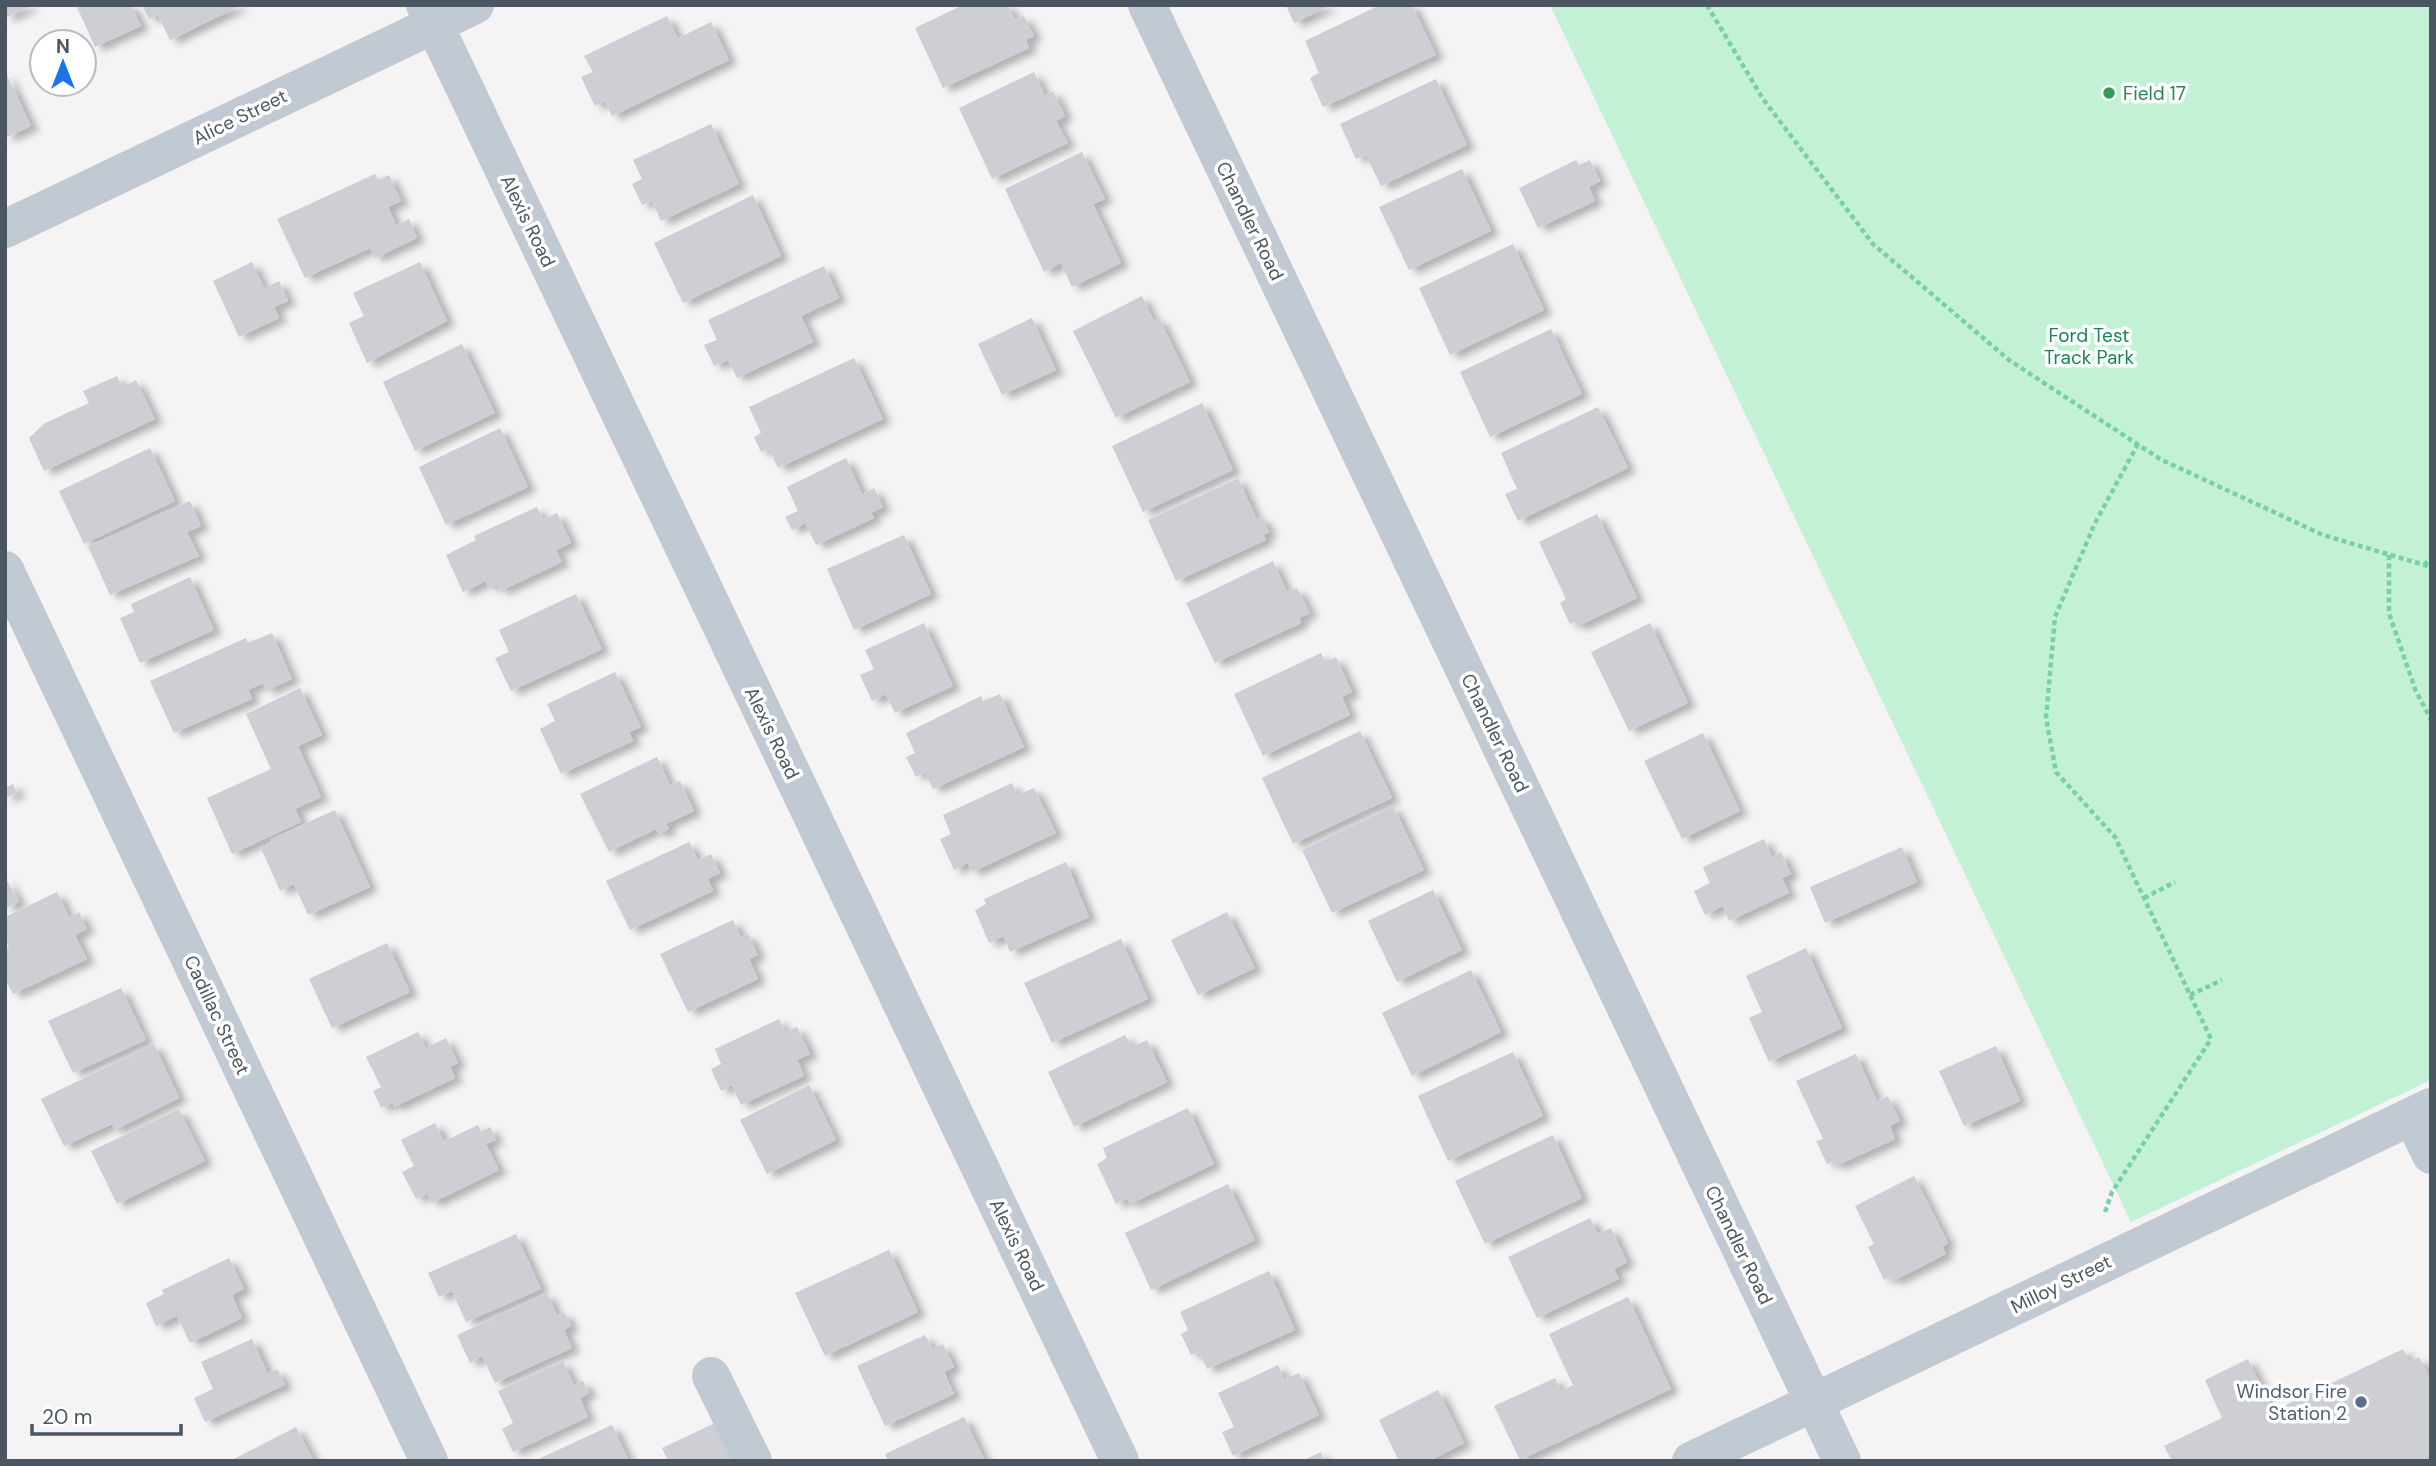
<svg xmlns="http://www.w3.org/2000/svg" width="2436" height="1466" viewBox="0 0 2436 1466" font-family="'DM Sans',sans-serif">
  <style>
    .green { fill: #c3f1d5 }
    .building { fill: #cdcfd5; filter: url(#shadow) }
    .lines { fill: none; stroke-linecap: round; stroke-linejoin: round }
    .path { stroke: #7ad0a6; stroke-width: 4.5; stroke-dasharray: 5 3.5; stroke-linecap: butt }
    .minor { stroke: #c1cad2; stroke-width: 38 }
    .leisure-dot { fill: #2e9e5b; stroke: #fff; stroke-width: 2.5 }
    .service-dot { fill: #5c6f8a; stroke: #fff; stroke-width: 2.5 }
    .labels { text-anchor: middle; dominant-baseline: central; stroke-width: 7; stroke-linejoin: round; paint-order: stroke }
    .leisure-label { font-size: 19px; fill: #27864d; stroke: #fff; text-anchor: start }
    .street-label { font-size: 19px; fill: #4a5661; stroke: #fff }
    .park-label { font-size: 19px; fill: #17864f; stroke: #fff }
    .service-label { font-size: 19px; fill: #4e5e75; stroke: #fff; text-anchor: end }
  </style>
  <defs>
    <filter id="shadow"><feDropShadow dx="8" dy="4.5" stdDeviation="3.5" flood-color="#0004"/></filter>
  </defs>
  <rect width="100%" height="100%" fill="#f5f3f3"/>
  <path class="green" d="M 1550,5 L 2431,5 L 2431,1080 L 2131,1222 Z"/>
  <path class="building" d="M 5,5 L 34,5 L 5,18 Z
    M 76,5 L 131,5 L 141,26 L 95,47 Z
    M 142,5 L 242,5 L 170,40 L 158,15 L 149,19 Z
    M 963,5 L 1008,5 L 1015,20 L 1024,16 L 1034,36 L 1026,40 L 1029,48 L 943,88 L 915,28 Z
    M 1286,5 L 1331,5 L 1294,23 Z
    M 1380,5 L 1412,5 L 1436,55 L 1323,107 L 1310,78 L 1319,73 L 1305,41 Z
    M 667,16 L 678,38 L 711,22 L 729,60 L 612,116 L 605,101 L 595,106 L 581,77 L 593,72 L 584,56 Z
    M 5,71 L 31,126 L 5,138 Z
    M 1034,72 L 1045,96 L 1053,91 L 1065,116 L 1056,121 L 1068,143 L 992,179 L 959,108 Z
    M 1436,79 L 1467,145 L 1381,186 L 1366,155 L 1356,159 L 1340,124 Z
    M 711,124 L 739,184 L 661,221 L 652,201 L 642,205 L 632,184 L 642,179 L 633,160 Z
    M 1082,152 L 1105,199 L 1093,204 L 1121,263 L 1072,287 L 1061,263 L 1044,272 L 1005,189 Z
    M 1576,160 L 1579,165 L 1590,160 L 1600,181 L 1589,187 L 1595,201 L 1538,228 L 1519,188 Z
    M 1462,169 L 1491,231 L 1409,270 L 1379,207 Z
    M 375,174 L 378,180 L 389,175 L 401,201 L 388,207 L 396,225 L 409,219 L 417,238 L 375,258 L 370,248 L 305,278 L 277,219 Z
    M 753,195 L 781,256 L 683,303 L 654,243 Z
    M 1513,244 L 1544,310 L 1450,355 L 1419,288 Z
    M 252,262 L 264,288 L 279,281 L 288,301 L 274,307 L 279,318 L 239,337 L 213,281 Z
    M 420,262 L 447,321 L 367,363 L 349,323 L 364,316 L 353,293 Z
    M 824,266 L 839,298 L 801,316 L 813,342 L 737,378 L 728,360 L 714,366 L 704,345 L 717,340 L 708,320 Z
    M 1142,296 L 1154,321 L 1159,318 L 1190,382 L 1116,418 L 1073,331 Z
    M 1032,318 L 1056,370 L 1002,395 L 978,344 Z
    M 1551,329 L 1582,394 L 1490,437 L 1460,372 Z
    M 462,344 L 495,413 L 415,451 L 383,382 Z
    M 854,358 L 883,419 L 778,468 L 769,448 L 761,452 L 754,437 L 761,433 L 749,407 Z
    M 117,376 L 122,387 L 136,380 L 155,419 L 44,471 L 29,438 L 45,423 L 89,403 L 83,391 Z
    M 1202,403 L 1233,470 L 1143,512 L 1112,446 Z
    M 1598,407 L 1628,468 L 1518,521 L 1505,494 L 1517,489 L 1501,453 Z
    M 500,428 L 528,487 L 446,525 L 419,467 Z
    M 150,448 L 175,501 L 84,544 L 59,491 Z
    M 846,458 L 862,494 L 874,488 L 883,507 L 871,513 L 874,518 L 816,545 L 805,523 L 792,530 L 785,517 L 798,511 L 787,487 Z
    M 1238,478 L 1257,520 L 1262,517 L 1269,532 L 1263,535 L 1266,540 L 1176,581 L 1148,520 Z
    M 190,501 L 201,526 L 187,532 L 199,556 L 110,595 L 88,546 Z
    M 537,507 L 543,520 L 557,513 L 571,543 L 556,550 L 562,562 L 500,591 L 497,584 L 489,588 L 486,581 L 463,592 L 446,555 L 476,540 L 474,536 Z
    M 1597,514 L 1637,598 L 1578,626 L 1576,622 L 1570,624 L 1560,603 L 1566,599 L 1539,542 Z
    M 904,535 L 931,594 L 854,630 L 827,569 Z
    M 1273,561 L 1287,592 L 1297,588 L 1310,613 L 1299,618 L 1301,623 L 1215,663 L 1186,603 Z
    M 190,577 L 214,630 L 140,663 L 120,618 L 134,612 L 131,604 Z
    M 576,594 L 602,649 L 511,691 L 495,658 L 509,652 L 499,630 Z
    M 924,623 L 953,686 L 895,713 L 886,694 L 872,701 L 860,675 L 874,669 L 865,650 Z
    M 1650,623 L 1688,703 L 1629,731 L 1591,652 Z
    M 272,633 L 292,679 L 266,691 L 263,683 L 248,690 L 252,699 L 174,733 L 150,681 L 246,638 L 248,643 Z
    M 1321,653 L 1325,662 L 1336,657 L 1352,692 L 1342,697 L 1350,715 L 1263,756 L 1234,694 Z
    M 615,672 L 641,727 L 629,732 L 633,741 L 561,774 L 540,729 L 555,721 L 547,704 Z
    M 300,688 L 322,735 L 298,746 L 321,797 L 295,809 L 301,822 L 232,854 L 207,798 L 271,769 L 246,714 Z
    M 1000,694 L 1024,747 L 933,789 L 925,772 L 916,777 L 906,757 L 915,753 L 906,733 L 981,696 L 983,701 Z
    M 1360,731 L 1392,798 L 1293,844 L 1262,778 Z
    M 1703,733 L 1740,811 L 1682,839 L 1644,761 Z
    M 657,757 L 670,785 L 680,781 L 694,811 L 666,824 L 669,829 L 659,834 L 656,829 L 609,852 L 580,794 Z
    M 1012,783 L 1017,795 L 1034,788 L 1056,833 L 972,872 L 968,863 L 954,870 L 940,839 L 951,834 L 943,815 Z
    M 13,784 L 17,793 L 5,798 L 5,788 Z
    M 1393,806 L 1424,870 L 1332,913 L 1302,850 Z
    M 335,810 L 370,887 L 308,915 L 294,884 L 280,891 L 261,848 L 272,843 L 271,839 Z
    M 1764,839 L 1772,857 L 1781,852 L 1791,874 L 1782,878 L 1789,893 L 1729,921 L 1723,906 L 1705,915 L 1694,891 L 1710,883 L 1703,867 Z
    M 689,842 L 698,860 L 711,854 L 720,873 L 708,879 L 713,891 L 630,930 L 606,881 Z
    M 1902,847 L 1917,882 L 1825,923 L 1810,887 Z
    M 1066,862 L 1089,917 L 1010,952 L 1004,936 L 989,943 L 975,910 L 986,904 L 984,899 Z
    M 5,877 L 19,902 L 5,909 Z
    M 1433,890 L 1462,950 L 1397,982 L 1368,921 Z
    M 57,892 L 69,917 L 79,912 L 87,929 L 75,935 L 87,959 L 13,994 L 5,979 L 5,949 L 9,947 L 5,938 L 5,917 Z
    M 1227,912 L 1255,968 L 1198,995 L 1171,940 Z
    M 733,920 L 741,937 L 748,934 L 758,955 L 749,959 L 758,979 L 688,1012 L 660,954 Z
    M 1121,939 L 1148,999 L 1052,1043 L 1024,983 Z
    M 387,943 L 410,992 L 332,1028 L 309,979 Z
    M 1806,948 L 1842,1028 L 1769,1062 L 1749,1018 L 1762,1012 L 1746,976 Z
    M 1471,970 L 1501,1032 L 1412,1076 L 1382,1013 Z
    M 121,988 L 146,1040 L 73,1073 L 48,1021 Z
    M 779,1019 L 785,1032 L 797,1027 L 810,1054 L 797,1060 L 804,1076 L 741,1105 L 732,1085 L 721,1091 L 711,1069 L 721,1064 L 715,1049 Z
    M 418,1032 L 426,1048 L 446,1038 L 458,1063 L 450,1067 L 455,1078 L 394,1107 L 393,1103 L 381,1108 L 373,1091 L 381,1087 L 366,1057 Z
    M 1125,1035 L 1132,1047 L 1147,1040 L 1167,1082 L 1074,1127 L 1048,1072 Z
    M 154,1044 L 179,1098 L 115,1130 L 112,1124 L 64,1146 L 41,1099 Z
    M 1996,1046 L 2020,1101 L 1964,1126 L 1939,1071 Z
    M 1513,1052 L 1543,1116 L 1448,1161 L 1418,1096 Z
    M 1856,1054 L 1877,1101 L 1888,1096 L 1900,1121 L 1890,1126 L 1895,1139 L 1836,1166 L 1834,1161 L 1827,1164 L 1816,1141 L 1823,1139 L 1796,1081 Z
    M 809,1085 L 836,1140 L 767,1174 L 740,1120 Z
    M 1188,1108 L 1214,1164 L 1130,1204 L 1127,1198 L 1116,1204 L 1097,1164 L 1107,1158 L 1103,1148 Z
    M 179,1109 L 205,1161 L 117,1204 L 91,1151 Z
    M 435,1123 L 444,1141 L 478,1125 L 481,1132 L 490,1127 L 496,1140 L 486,1144 L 499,1170 L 432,1203 L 427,1194 L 416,1199 L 402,1172 L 414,1166 L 401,1140 Z
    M 1553,1135 L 1582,1198 L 1485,1244 L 1455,1181 Z
    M 1914,1176 L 1948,1243 L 1942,1247 L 1946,1254 L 1893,1281 L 1891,1276 L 1884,1280 L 1868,1247 L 1874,1244 L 1855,1206 Z
    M 1228,1184 L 1255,1240 L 1151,1290 L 1125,1233 Z
    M 1590,1218 L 1598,1234 L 1611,1228 L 1627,1262 L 1614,1269 L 1619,1279 L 1537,1318 L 1508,1257 Z
    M 516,1234 L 541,1289 L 466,1322 L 452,1291 L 439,1297 L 428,1273 Z
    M 889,1250 L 918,1312 L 825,1356 L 795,1293 Z
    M 229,1258 L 244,1289 L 232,1295 L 242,1318 L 190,1343 L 177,1316 L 156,1326 L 146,1303 L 164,1294 L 162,1290 Z
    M 1269,1271 L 1295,1330 L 1207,1369 L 1199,1352 L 1191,1355 L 1181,1334 L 1188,1330 L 1180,1312 Z
    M 547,1293 L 557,1316 L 564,1312 L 571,1326 L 564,1330 L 572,1348 L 495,1383 L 482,1356 L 470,1363 L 457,1335 Z
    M 1628,1297 L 1671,1389 L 1520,1460 L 1494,1406 L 1555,1378 L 1561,1391 L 1573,1385 L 1549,1334 Z
    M 925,1335 L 933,1349 L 943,1344 L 954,1367 L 944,1372 L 954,1394 L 885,1426 L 857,1366 Z
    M 252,1339 L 268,1374 L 277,1369 L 285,1385 L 205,1422 L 194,1398 L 213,1389 L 201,1362 Z
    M 2403,1349 L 2410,1362 L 2419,1357 L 2431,1380 L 2431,1461 L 2172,1461 L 2164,1446 L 2222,1418 L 2205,1380 L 2248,1359 L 2273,1411 Z
    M 563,1361 L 574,1385 L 583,1381 L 589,1393 L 580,1398 L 588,1417 L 513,1452 L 502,1429 L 513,1423 L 498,1391 Z
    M 1278,1365 L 1284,1379 L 1299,1373 L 1319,1415 L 1233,1456 L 1222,1432 L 1234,1427 L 1218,1393 Z
    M 1438,1390 L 1464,1443 L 1429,1461 L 1399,1461 L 1379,1420 Z
    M 964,1417 L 985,1461 L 888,1461 L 885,1454 Z
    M 717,1422 L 735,1461 L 668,1461 L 662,1448 Z
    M 612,1425 L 629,1461 L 534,1461 Z
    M 296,1427 L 314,1461 L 230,1461 Z
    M 1321,1452 L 1324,1461 L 1302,1461 Z"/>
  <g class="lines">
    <path class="path" d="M 1707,5 L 1763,99 L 1873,244 L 2009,360 L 2160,459 L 2323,535 L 2431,567
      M 2389,555 L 2389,613 L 2415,689 L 2431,720
      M 2424,565 L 2431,558
      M 2144,898 L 2175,882
      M 2190,995 L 2222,980
      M 2105,1212 L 2112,1192 L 2211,1039 L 2115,837 L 2056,772 L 2046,718 L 2055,617 L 2095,523 L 2138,444"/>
    <path class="minor" d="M 425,5 L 1120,1461
      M 1147,5 L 1842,1461
      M 5,229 L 475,5
      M 5,570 L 429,1461
      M 2412,1116 L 2431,1155
      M 711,1376 L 753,1461
      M 1691,1461 L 2431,1107"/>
  </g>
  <circle class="leisure-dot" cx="2109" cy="93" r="7"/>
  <circle class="service-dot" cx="2361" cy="1402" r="7"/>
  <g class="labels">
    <g class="leisure-label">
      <text x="2123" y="93">Field 17</text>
    </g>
    <g class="street-label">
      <text transform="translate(240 117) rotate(-26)">Alice Street</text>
      <text transform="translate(528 221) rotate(64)">Alexis Road</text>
      <text transform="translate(1250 221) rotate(64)">Chandler Road</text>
      <text transform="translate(772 733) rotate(64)">Alexis Road</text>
      <text transform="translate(1495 733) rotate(64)">Chandler Road</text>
      <text transform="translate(217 1015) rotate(65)">Cadillac Street</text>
      <text transform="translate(1017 1245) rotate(64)">Alexis Road</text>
      <text transform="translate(1739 1245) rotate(64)">Chandler Road</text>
      <text transform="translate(2061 1284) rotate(-26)">Milloy Street</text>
    </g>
    <g class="park-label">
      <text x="2089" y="335">Ford Test<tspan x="2089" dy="22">Track Park</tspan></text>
    </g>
    <g class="service-label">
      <text x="2347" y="1391">Windsor Fire<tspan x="2347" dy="22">Station 2</tspan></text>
    </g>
  </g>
  <rect width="2436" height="1466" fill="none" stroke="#4a5661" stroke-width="14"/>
  <g transform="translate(63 63)"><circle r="33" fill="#ffffff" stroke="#b7bbc0" stroke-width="2"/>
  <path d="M0-5L12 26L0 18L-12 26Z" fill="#1a73e8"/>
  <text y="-10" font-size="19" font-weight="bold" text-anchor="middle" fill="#4a5661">N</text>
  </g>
  <path d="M32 1424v10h149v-10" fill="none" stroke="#4a5661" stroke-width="3.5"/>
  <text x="42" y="1424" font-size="21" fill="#4a5661" stroke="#ffffff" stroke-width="5" paint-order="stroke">20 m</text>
</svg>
